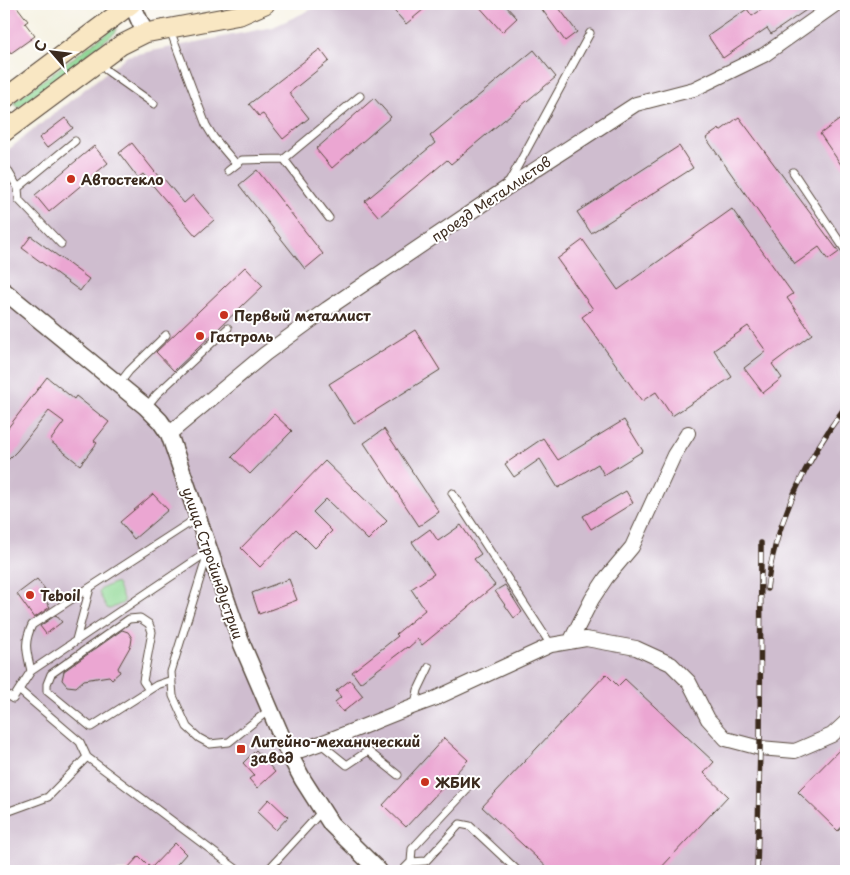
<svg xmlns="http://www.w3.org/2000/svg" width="850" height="875" viewBox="0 0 850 875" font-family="'Playpen Sans',sans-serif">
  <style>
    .industrial { fill: #cfbdcf }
    .grass { fill: #8dd793; stroke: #648058 }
    .building { fill: #eba6d2 }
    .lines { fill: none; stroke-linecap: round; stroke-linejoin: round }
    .service-casing { stroke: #57483c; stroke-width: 9 }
    .minor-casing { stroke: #57483c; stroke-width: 16 }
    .tertiary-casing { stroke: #57483c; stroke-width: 19 }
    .secondary-casing { stroke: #57483c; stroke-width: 21 }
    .service { stroke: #fff; stroke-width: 7 }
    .minor { stroke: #fff; stroke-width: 14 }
    .tertiary { stroke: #fff; stroke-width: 16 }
    .secondary { stroke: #f9e7c3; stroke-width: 19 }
    .rail-casing { stroke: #3b2a1e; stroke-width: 5.5 }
    .rail { stroke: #fff; stroke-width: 4; stroke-dasharray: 11; stroke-linecap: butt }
    .poi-dot { fill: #c8321e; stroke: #fff; stroke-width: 2 }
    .labels { text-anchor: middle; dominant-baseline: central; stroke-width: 4; stroke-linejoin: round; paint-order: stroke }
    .poi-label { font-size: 14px; font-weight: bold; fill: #3b2a1e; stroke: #fff; text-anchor: start }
    .street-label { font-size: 14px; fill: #3b2a1e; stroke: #fff }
  </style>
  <rect width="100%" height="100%" fill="#fff"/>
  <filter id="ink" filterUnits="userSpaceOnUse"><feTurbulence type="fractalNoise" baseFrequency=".02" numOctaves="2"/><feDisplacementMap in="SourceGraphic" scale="10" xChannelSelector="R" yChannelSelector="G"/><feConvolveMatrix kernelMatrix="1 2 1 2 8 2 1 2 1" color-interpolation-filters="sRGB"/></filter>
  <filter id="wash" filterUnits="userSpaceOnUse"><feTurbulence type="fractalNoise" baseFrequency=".0096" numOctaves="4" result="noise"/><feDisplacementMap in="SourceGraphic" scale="20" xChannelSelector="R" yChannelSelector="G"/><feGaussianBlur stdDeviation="1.12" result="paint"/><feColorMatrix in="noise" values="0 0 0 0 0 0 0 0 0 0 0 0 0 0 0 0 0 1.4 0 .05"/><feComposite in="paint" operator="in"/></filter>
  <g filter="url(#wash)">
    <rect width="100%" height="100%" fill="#f6f2e3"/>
    <path class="industrial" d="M 323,4 L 846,4 L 846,871 L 4,871 L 4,153 L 127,56 L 273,27 Z"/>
    <path class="grass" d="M 113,28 L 117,29 L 116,32 L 18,108 L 14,102 Z
      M 114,583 L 117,584 L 124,601 L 123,603 L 110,609 L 107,608 L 99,593 L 101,589 Z"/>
    <g id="blocks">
      <path class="building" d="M 4,4 L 15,4 L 28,21 L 25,23 L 35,36 L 11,53 L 4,44 Z
        M 388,4 L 430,4 L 406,24 Z
        M 477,4 L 504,4 L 517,18 L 502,32 Z
        M 538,4 L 556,4 L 577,32 L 565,41 Z
        M 770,4 L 815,4 L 771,34 L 767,28 L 723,58 L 708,36 L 747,9 L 752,16 Z
        M 320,49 L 329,61 L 289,93 L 309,118 L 283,139 L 263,114 L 259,116 L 249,104 Z
        M 534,50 L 556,77 L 451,164 L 447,160 L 379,217 L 365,201 L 435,143 L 430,136 Z
        M 374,98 L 391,117 L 332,168 L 316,149 Z
        M 846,115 L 846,172 L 820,134 Z
        M 739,117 L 839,252 L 828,260 L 819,247 L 795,264 L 706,138 L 719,129 L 720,131 Z
        M 65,118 L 73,128 L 47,148 L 39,138 Z
        M 132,143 L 162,181 L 164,179 L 184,203 L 193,195 L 214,220 L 196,236 L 143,174 L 138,178 L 119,153 Z
        M 94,146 L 108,163 L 49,212 L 35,195 Z
        M 679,146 L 693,168 L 591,233 L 577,212 Z
        M 257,170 L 323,254 L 305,269 L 239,185 Z
        M 732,209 L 793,294 L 787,298 L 812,334 L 772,364 L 782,378 L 763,393 L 744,368 L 766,351 L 748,326 L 714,350 L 732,377 L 672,416 L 656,392 L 642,401 L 582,317 L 593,309 L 557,259 L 583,240 L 618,290 Z
        M 31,236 L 89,279 L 80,291 L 22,248 Z
        M 245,267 L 263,286 L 174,371 L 156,352 Z
        M 415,330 L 440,370 L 354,424 L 329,384 Z
        M 47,377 L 74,399 L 76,396 L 109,422 L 94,441 L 97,443 L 80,465 L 50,441 L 64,422 L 49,411 L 17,451 L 4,464 L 4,433 Z
        M 274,414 L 292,431 L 250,474 L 232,457 Z
        M 624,420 L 643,451 L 604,475 L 598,464 L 558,488 L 540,459 L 514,477 L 505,464 L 543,438 L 558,460 Z
        M 384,429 L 439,512 L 419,526 L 364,443 Z
        M 325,461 L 387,521 L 368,540 L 326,499 L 313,512 L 332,531 L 315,548 L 296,529 L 260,567 L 241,548 Z
        M 626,491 L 633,503 L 591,529 L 583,516 Z
        M 153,494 L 168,510 L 134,539 L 120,522 Z
        M 461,525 L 481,554 L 474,559 L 495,585 L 422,645 L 418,639 L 408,648 L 407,647 L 360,683 L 352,672 L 398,636 L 396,634 L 425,610 L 411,589 L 434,574 L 412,542 L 430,529 L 438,541 Z
        M 37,579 L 45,589 L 40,593 L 50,607 L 34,618 L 17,594 Z
        M 289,579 L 297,600 L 259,614 L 252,593 Z
        M 505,585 L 522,612 L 514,618 L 495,591 Z
        M 56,615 L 62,622 L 46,634 L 40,626 Z
        M 122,630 L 128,632 L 132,638 L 131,645 L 118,668 L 120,672 L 112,679 L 109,676 L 84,680 L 76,687 L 67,686 L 62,680 L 64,671 Z
        M 606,674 L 618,686 L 625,679 L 714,762 L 704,773 L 728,796 L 658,871 L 551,871 L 482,807 Z
        M 350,680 L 363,696 L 343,712 L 335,702 L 341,697 L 336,691 Z
        M 444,738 L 468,760 L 406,827 L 383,805 Z
        M 846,743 L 846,822 L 838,831 L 798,792 Z
        M 256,750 L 275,772 L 257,788 L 249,779 L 254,775 L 243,763 Z
        M 269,799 L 288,817 L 276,830 L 257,812 Z
        M 175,843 L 186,854 L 171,871 L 125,871 L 139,856 L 151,868 Z"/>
    </g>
  </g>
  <g filter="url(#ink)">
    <use href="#blocks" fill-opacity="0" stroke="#57483c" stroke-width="1"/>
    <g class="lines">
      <defs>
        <path id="service" d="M 170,30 L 206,125 L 214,138 L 236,164
          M 100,61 L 106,70 L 154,104
          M 284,159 L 329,218
          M 4,164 L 18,188 L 75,141
          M 228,171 L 242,160 L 284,159 L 360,96
          M 793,172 L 846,251
          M 508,184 L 590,33
          M 18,188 L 19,200 L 61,244
          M 119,384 L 129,371 L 166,335
          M 147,406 L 157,394 L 228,328
          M 452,493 L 551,645
          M 207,556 L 171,672 L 173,696 L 187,727 L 199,738 L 210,744 L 229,742 L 269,710
          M 76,640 L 90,588
          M 31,671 C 27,652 23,644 32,625 L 197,518
          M 19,690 L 80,742 L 87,757 L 239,871
          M 149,690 L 143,681 L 152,632 L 149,624 L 140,618 L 129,619 L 51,674 L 47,684 L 47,691 L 91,727 L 157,685 L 172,680
          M 4,693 L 13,699 L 31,671 L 209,551
          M 415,705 L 418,690 L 429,667
          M 321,744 L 347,765 L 368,751 L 398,775
          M 4,813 L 48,797 L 87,757
          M 411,862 L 426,861 L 460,824 L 470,826 L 518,871
          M 267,871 L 322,811
          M 402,871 L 411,862 L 412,849 L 466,791"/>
        <path id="minor" d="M 169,434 L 265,354 L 327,309 L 505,189 L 636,104 L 694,89 L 764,55 L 836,4
          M 570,642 L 592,599 L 606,578 L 632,547 L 674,455 L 688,433
          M 289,754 C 338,739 385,716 434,699 L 551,645 L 586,639 L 636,648 L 671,664 L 689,682 L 708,719 L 726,739 L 760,748 L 795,751 L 832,735 L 846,722"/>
        <path id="tertiary" d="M 132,4 L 145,33
          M 4,291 L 146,407 L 160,421 L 169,434 L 241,642 L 289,754 L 303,780 L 331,824 L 379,871"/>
        <path id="secondary" d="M 4,99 L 131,4
          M 4,132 L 121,45 L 145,33 L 240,15 L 265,4"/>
      </defs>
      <use href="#service" class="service-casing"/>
      <use href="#minor" class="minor-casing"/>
      <use href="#tertiary" class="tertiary-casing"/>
      <use href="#secondary" class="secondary-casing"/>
      <use href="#service" class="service"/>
      <use href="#minor" class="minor"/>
      <use href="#tertiary" class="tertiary"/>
      <use href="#secondary" class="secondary"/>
      <defs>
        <path id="rail" d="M 767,589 C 774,524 807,458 846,406
          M 757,871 L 760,748 L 761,543"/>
      </defs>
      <use href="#rail" class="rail-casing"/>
      <use href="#rail" class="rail"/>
    </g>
  </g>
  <g class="poi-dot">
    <circle cx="71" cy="179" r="5"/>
    <circle cx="224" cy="315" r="5"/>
    <circle cx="200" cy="336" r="5"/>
    <circle cx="30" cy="595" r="5"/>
    <rect x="236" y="744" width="10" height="10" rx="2.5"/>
    <circle cx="425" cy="782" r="5"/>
  </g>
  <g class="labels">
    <g class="poi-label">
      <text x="81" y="179">Автостекло</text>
      <text x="234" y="315">Первый металлист</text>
      <text x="210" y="336">Гастроль</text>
      <text x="40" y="595">Teboil</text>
      <text x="251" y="741">Литейно-механический<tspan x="251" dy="16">завод</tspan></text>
      <text x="435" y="782">ЖБИК</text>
    </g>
    <g class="street-label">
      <text transform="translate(491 199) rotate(-34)">проезд Металлистов</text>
      <text transform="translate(213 563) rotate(71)">улица Стройиндустрии</text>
    </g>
  </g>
  <rect width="850" height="875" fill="none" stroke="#fff" stroke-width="20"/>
  <g transform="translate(52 52) rotate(298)" stroke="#ffffff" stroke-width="4" paint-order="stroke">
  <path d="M0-4L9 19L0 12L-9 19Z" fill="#3b2a1e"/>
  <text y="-8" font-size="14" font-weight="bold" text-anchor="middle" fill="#3b2a1e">С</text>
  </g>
</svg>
